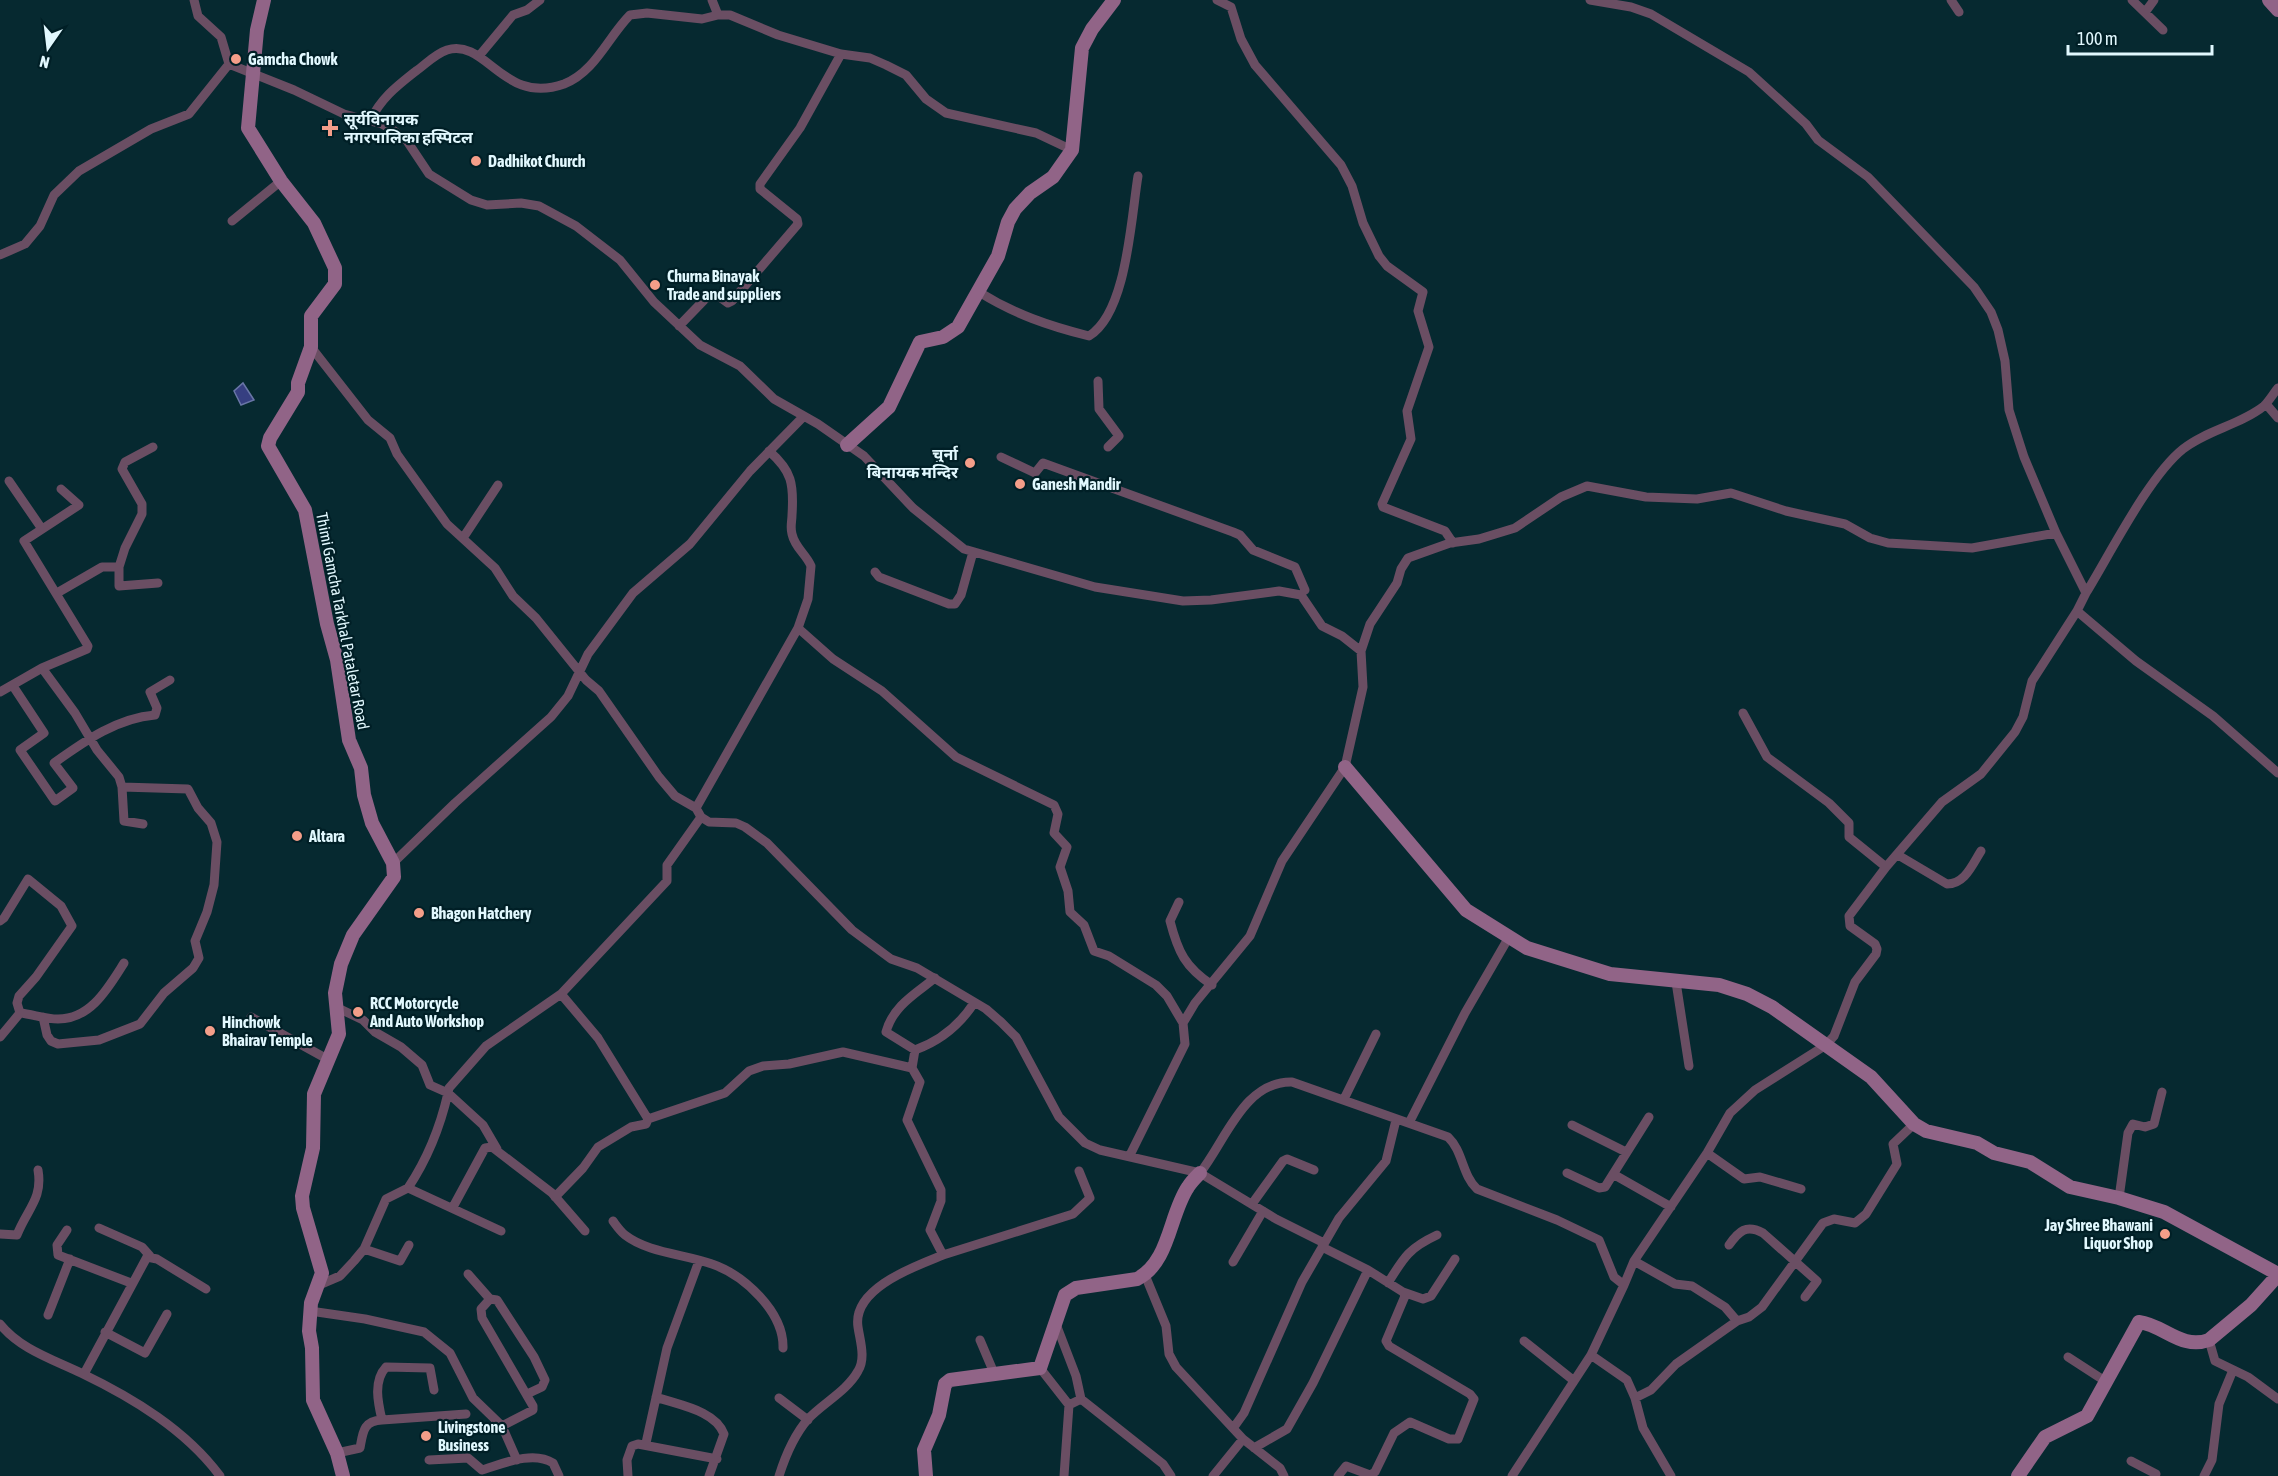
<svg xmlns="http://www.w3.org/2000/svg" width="2278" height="1476" viewBox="0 0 2278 1476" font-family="'Asap Condensed','Noto Sans Devanagari',sans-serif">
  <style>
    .water { fill: #363f81; stroke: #6976a6; stroke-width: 1.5 }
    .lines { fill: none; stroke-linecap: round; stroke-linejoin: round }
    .street { stroke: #6a4e63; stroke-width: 9 }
    .secondary { stroke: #916487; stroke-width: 14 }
    .poi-dot { fill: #f49e89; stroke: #001f26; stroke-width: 2 }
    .labels { text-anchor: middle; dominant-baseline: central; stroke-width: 4.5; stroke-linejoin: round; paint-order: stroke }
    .poi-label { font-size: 16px; font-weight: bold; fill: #e1f8fe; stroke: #001f26; text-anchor: start }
    .street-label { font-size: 16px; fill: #e1f8fe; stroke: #001f26 }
  </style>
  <rect width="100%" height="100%" fill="#062930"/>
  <path class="water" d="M 243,383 L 254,400 L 241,405 L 234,391 Z"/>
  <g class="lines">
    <path class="street" d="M 194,0 L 198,16 L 221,37 L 229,64
      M 712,0 L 718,15
      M 1217,0 L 1231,7 L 1241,39 L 1255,65 L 1341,165 L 1352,186 L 1363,223 L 1379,256 L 1387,266 L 1423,292 L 1418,311 L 1429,347 L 1407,411 L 1411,439 L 1382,504 L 1383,507 L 1445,531 L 1453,543
      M 1590,0 L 1631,7 L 1651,14 L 1749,72 L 1806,124 L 1818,140 L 1868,177 L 1974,287 L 1991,312 L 1998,330 L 2005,361 L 2009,410 L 2024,457 L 2056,533 L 2086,593 L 2077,611 L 2136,661 L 2213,716 L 2278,773
      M 1951,0 L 1959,12
      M 2132,0 L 2163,30
      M 2146,11 L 2154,0
      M 479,56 L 513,15 L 527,10 L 540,0
      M 229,64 L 294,90 L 344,114 L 382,124 L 393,130 L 407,141 L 429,174 L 471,200 L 487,205 L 521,203 L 539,206 L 576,226 L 620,260 L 654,302 L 700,345 L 740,366 L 774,399 L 818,424 L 864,456 L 913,508 L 964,549 L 1095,587 L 1183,601 L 1211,600 L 1279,591 L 1301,595 L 1322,626 L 1342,636 L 1361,651 L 1363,687 L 1345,767 L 1282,861 L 1250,936 L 1195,1003 L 1183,1023 L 1185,1044 L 1130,1155
      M 370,121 C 381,98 397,86 416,71 C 426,64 435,54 447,50 C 487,38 503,106 564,84 C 595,72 608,37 630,15 L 647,13 L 702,19 L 718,15 L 730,15 L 778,35 L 841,54 L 870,58 L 886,65 L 906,75 L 926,99 L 946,113 L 1036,133 L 1072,150
      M 232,221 L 281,181
      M 0,255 L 25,244 L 40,226 L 54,195 L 79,171 L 151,129 L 189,114 L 229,64
      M 979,292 C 1014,314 1049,326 1089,336 C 1127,313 1131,218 1138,176
      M 679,326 L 708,296 L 717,295 L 728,303 L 732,301 L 798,224 L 797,219 L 760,189 L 760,184 L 800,128 L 841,54
      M 311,347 L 368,420 L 390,438 L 397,454 L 447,524 L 495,568 L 513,596 L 536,618 L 586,680 L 599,691 L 659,777 L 675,796 L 696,808 L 701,817 L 709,822 L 736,823 L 745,827 L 767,843 L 852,930 L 891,959 L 917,968 L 986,1009 L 1001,1022 L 1016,1037 L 1059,1117 L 1085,1143 L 1100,1150 L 1200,1173 L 1276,1219 L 1324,1243
      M 1098,381 L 1099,409 L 1119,436 L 1108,447
      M 2266,404 L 2278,418
      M 153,447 L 125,462 L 122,469 L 142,504 L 142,514 L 125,548 L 119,567 L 119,586 L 158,583
      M 1001,457 L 1035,473 L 1043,463 L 1233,532 L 1240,535 L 1253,550 L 1295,567 L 1305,590
      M 9,481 L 42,529
      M 463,538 L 498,485
      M 875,572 L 879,577 L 949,604 L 955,604 L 961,595 L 973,552
      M 57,593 L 102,567 L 119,567
      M 2086,593 C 2110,554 2149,476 2183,449 C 2207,430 2240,425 2264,406 C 2269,401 2273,394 2278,388
      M 798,628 L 833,659 L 882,691 L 956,757 L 1054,805 L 1058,814 L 1054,833 L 1067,847 L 1060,867 L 1068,891 L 1070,912 L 1084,925 L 1094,951 L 1109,956 L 1156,985 L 1167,996 L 1183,1023
      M 1361,651 L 1370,624 L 1397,583 L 1401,569 L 1408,558 L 1450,543 L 1479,539 L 1515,528 L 1561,497 L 1587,486 L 1646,497 L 1697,499 L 1731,493 L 1786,511 L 1845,524 L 1870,538 L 1888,543 L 1972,548 L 2056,533
      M 42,668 L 87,649 L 88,646 L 24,541 L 79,505 L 61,489
      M 13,686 L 44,733 L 20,750 L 55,801 L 73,788 L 54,763 C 85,741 117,718 155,715 L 157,708 L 150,692 L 170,680
      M 0,692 L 42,668 L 75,713 L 97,750 L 119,777 L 122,787 L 124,821 L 143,824
      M 1743,713 L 1767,757 L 1829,803 L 1849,823 L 1849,837 L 1886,867
      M 696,808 L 798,628 L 808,599 L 811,566 C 806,554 795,548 792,534 C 790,527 792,521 792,515 C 794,484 792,471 769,451
      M 1898,855 L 1947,884 C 1965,884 1972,865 1981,851
      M 393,863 L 455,803 L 551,717 L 568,696 L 588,654 L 633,593 L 690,544 L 750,471 L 804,416
      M 1179,902 L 1170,921 C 1178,952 1185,967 1212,985
      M 0,921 L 4,918 L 28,879 L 61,906 L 72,926 L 36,977 L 19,996 L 17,1003 L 20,1013
      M 935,978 C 915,994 893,1006 886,1032 L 915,1050 C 940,1041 959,1026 974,1003
      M 1676,982 L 1689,1066
      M 561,994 L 667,881 L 667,865 L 701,817
      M 338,1008 L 363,1020 L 375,1032 L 401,1047 L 422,1065 L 430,1085 L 448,1093 C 440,1128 428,1158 408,1188
      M 43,1017 L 47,1035 L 51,1041 L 58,1044 L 99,1040 L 140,1024 L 164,993 L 193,968 L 199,958 L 195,941 L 207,912 L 214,885 L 217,842 L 211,823 L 198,808 L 188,789 L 122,787
      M 251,1017 L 329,1060
      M 0,1037 L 20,1013 C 32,1014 45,1019 58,1019 C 91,1019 108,988 124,963
      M 1344,1099 L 1376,1034
      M 648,1119 L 725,1093 L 749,1071 L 763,1066 L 789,1064 L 843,1052 L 912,1068
      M 1409,1123 L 1465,1013 L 1509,937
      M 1572,1125 L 1626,1152
      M 497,1149 L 483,1125 L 448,1093 L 449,1088 L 486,1046 L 561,994 L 598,1038 L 648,1119 L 646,1124 L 631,1127 L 598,1147 L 583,1168 L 555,1197
      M 1707,1153 L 1744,1179 L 1760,1177 L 1801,1189
      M 1200,1173 C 1226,1140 1244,1081 1292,1082 L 1448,1137 C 1463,1151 1462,1175 1477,1189 L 1557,1220 L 1599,1240 L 1614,1277 L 1624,1285 L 1634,1261 L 1707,1153 L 1730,1113 L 1755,1090 L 1826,1045 L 1834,1036 L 1855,982 L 1876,954 L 1877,949 L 1875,944 L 1850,926 L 1849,916 L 1886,867 L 1942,802 L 1981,774 L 2015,732 L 2023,717 L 2032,681 L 2077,611
      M 1567,1173 L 1599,1188 L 1605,1187 L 1649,1117
      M 1613,1174 L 1671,1207
      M 2119,1198 L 2128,1133 L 2133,1124 L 2145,1127 L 2154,1124 L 2162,1092
      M 1252,1204 L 1283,1161 L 1287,1159 L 1314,1170
      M 453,1207 L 485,1148 L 492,1147 L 552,1193 L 585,1231
      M 613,1221 C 616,1225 620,1231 625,1235 C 648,1253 685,1254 712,1264 C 744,1275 784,1312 783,1348
      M 99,1228 L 142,1247 L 150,1256
      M 67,1230 L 57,1245 L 58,1255 L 131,1283
      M 0,1234 L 17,1235 C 27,1209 43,1199 38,1170
      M 1729,1245 C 1739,1231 1746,1224 1763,1233 L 1817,1281 L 1805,1297
      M 364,1249 L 400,1261 L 409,1245
      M 943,1255 L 1073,1214 L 1090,1198 L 1079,1171
      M 1634,1261 L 1675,1284 L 1692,1286 L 1725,1307 L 1737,1321 L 1749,1317 L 1762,1307 L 1823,1223 L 1834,1219 L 1855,1223 L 1866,1214 L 1897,1164 L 1893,1144 L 1914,1124
      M 1233,1262 L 1263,1211
      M 468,1274 L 490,1299
      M 1145,1275 L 1166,1326 L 1169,1354 L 1176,1367 L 1243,1439 L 1280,1468 L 1284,1476
      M 1388,1283 C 1404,1257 1409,1248 1437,1235
      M 319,1285 L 340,1276 L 354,1261 L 364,1249 L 386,1199 L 408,1188 L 501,1231
      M 1403,1292 L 1423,1299 L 1431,1296 L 1455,1259
      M 310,1311 L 365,1319 L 424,1332 L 450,1353 L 473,1398 L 502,1426
      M 48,1315 L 70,1259
      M 0,1324 C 20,1349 52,1359 81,1373 C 133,1398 186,1430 220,1476
      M 1056,1324 L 1076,1376 L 1081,1399
      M 105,1332 L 145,1353 L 167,1314
      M 980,1340 L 994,1373
      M 2209,1340 L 2215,1361 L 2248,1377 L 2278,1399
      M 1524,1341 L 1573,1380
      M 1591,1355 L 1627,1380 L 1635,1398 L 1643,1428 L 1671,1476
      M 2068,1357 L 2105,1381
      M 1040,1368 L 1069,1405 L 1064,1476
      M 84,1374 L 147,1257 L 157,1259 L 206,1289
      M 656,1397 C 678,1405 715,1410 724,1434 L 709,1476
      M 779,1398 L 808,1420
      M 1635,1398 L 1651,1390 L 1676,1364 L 1737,1321
      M 1069,1405 L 1081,1399 L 1163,1464 L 1171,1476
      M 382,1420 L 466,1414
      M 1234,1427 L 1244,1413 L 1302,1282 L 1339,1218 L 1386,1161 L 1396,1120
      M 646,1443 L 667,1348 L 699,1261
      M 1254,1448 L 1287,1429 L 1313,1383 L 1368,1270 L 1322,1247
      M 337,1453 L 360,1448 C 363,1432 363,1421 382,1420 C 378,1403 373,1381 386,1367 L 430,1368 L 434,1390
      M 429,1460 L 468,1458 L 482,1470 C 502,1464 533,1450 553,1463 L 559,1476
      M 517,1460 L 502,1426 L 533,1410 L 533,1406 L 482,1318 L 481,1309 L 490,1299 L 497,1300 L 534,1357 L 545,1380 L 542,1387 L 527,1394
      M 2131,1461 L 2156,1474 L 2154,1476
      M 628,1476 L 627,1460 L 632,1446 L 638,1444 L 717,1459
      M 779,1476 C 785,1457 795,1434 808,1419 C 823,1403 847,1391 858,1371 C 866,1358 860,1341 858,1327 C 852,1288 916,1266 943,1255 L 930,1230 L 941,1201 L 941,1190 L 907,1120 L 920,1082 L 912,1068 L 915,1050
      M 1213,1476 L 1243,1439
      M 1338,1476 L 1346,1466 L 1370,1475 L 1375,1472 L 1394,1433 L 1410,1422 L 1449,1439 L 1458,1439 L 1474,1399 L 1470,1394 L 1389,1346 L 1386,1341 L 1405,1296 L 1403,1292 L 1368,1270
      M 1512,1476 L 1591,1355 L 1624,1285
      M 2204,1476 L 2212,1460 L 2219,1404 L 2233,1370"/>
    <path class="secondary" d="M 264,0 L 257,30 L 248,128 L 281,181 L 314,223 L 335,268 L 335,284 L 311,316 L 311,347 L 298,383 L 298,392 L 270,438 L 268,446 L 305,510 L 327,624 L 337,660 L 349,740 L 361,768 L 364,795 L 372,823 L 393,863 L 394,877 L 353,935 L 341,964 L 335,993 L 339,1034 L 314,1094 L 313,1148 L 302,1196 L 303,1208 L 322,1273 L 311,1303 L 309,1331 L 312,1348 L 313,1400 L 337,1453 L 343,1476
      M 2269,0 L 2278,10
      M 847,445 L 889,407 L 920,342 L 943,337 L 958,327 L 998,256 L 1008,222 L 1015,209 L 1030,193 L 1053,177 L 1072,150 L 1082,48 L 1092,29 L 1114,0
      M 1345,767 L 1466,910 L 1527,948 L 1610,974 L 1719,985 L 1747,994 L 1772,1007 L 1871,1077 L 1914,1124 L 1926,1131 L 1977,1143 L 1994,1153 L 2030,1162 L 2070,1187 L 2119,1198 L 2164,1212 L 2278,1274
      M 926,1476 L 924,1450 L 939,1415 L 945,1384 L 950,1380 L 1040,1368 L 1065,1295 L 1076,1288 L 1137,1279 C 1170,1262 1169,1215 1188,1187 C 1191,1182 1196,1177 1200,1173
      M 2018,1476 L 2045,1437 L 2087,1416 L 2139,1322 C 2164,1325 2181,1350 2209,1340 L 2251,1305 L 2278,1275"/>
  </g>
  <g class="poi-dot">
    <circle cx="236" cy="59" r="6"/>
    <path d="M327 119h6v6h6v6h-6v6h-6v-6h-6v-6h6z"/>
    <circle cx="476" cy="161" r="6"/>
    <circle cx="655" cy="285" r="6"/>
    <circle cx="970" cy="463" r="6"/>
    <circle cx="1020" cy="484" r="6"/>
    <circle cx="297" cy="836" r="6"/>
    <circle cx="419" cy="913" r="6"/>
    <circle cx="358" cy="1012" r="6"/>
    <circle cx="210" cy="1031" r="6"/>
    <circle cx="2165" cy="1234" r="6"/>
    <circle cx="426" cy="1436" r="6"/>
  </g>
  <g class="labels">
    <g class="poi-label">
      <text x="248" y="59">Gamcha Chowk</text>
      <text x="344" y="119">सूर्यविनायक<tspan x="344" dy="18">नगरपालिका हस्पिटल</tspan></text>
      <text x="488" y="161">Dadhikot Church</text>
      <text x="667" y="276">Churna Binayak<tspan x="667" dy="18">Trade and suppliers</tspan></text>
      <text x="958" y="454" text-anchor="end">चुर्ना<tspan x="958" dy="18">बिनायक मन्दिर</tspan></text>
      <text x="1032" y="484">Ganesh Mandir</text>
      <text x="309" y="836">Altara</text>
      <text x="431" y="913">Bhagon Hatchery</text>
      <text x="370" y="1003">RCC Motorcycle<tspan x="370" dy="18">And Auto Workshop</tspan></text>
      <text x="222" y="1022">Hinchowk<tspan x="222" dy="18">Bhairav Temple</tspan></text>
      <text x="2153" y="1225" text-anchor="end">Jay Shree Bhawani<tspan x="2153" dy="18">Liquor Shop</tspan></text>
      <text x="438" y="1427">Livingstone<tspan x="438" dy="18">Business</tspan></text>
    </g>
    <g class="street-label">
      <text transform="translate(343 621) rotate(79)">Thimi Gamcha Tarkhal Pataletar Road</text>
    </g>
  </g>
  <g transform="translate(48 48) rotate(194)" stroke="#001f26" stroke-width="4.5" paint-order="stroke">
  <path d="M0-4.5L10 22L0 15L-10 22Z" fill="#e1f8fe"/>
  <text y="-9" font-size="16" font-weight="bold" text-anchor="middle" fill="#e1f8fe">N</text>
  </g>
  <path d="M2068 45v9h144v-9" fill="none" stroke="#e1f8fe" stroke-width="3"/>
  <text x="2077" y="45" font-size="18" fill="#e1f8fe" stroke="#001f26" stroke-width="4.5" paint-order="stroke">100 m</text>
</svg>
